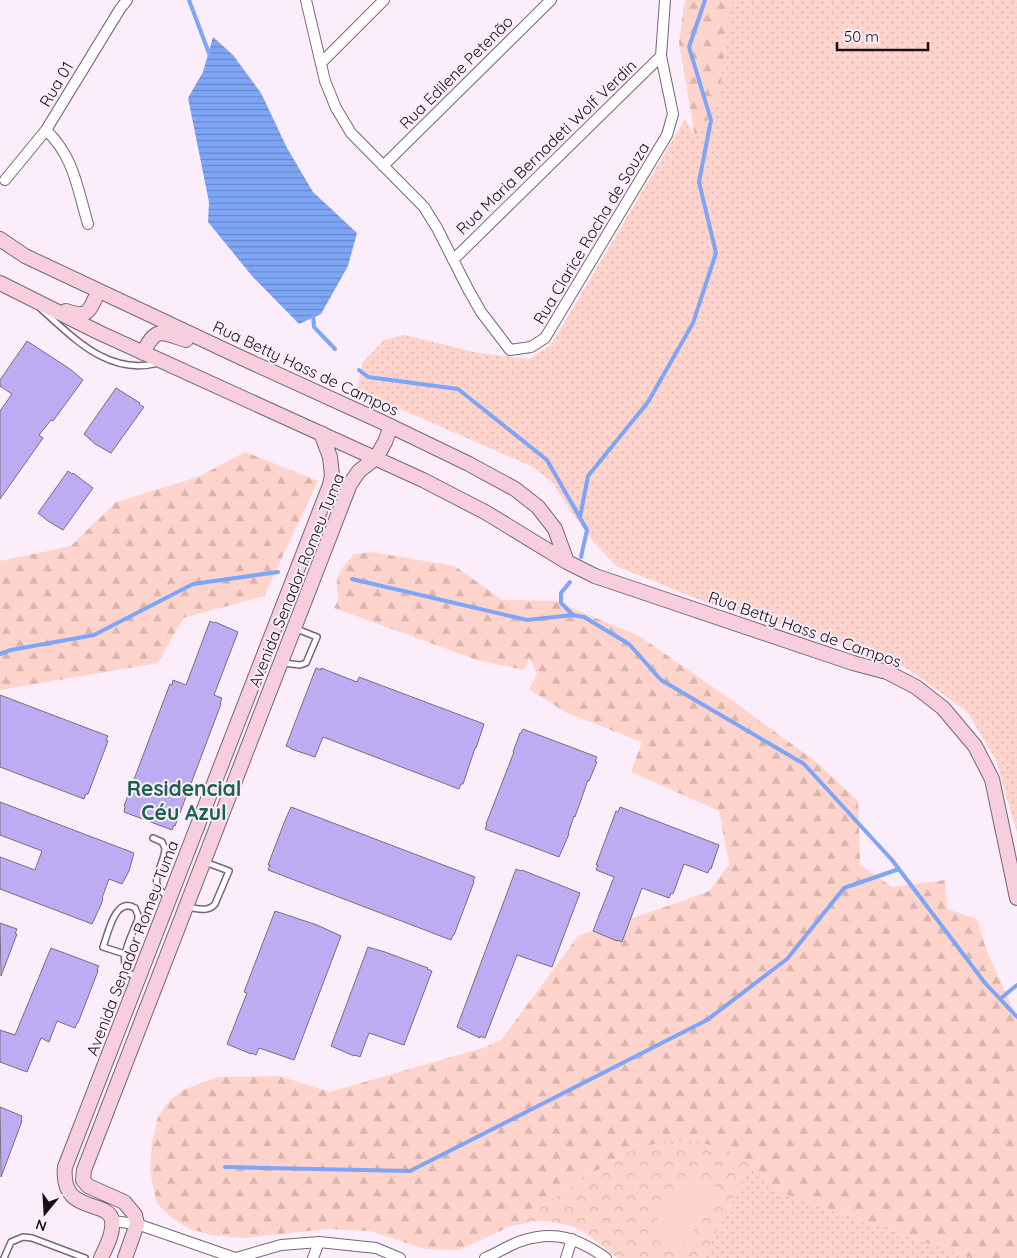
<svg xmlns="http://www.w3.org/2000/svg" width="1017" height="1258" viewBox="0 0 1017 1258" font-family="Quicksand,sans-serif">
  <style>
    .grass { fill: url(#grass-dots) }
    .forest { fill: url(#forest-firs) }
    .park { fill: url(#park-crowns) }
    .pitch { fill: #ffd4cc }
    .water { fill: url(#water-rules) }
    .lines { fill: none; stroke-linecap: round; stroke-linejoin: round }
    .stream { stroke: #7fa6f6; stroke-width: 4 }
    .building { fill: #beacf2; stroke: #737080 }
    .lane-casing { stroke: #756874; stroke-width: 8 }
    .street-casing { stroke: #756874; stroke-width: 12 }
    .secondary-casing { stroke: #756874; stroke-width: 16 }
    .lane { stroke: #fff; stroke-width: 5 }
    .street { stroke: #fff; stroke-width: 10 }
    .secondary { stroke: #f6cede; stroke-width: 14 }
    .labels { text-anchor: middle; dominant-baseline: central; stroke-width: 4; stroke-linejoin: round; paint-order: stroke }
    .street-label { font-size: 16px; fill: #161116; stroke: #fcedfb }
    .district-label { font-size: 21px; font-weight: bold; fill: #1a634d; stroke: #fcedfb }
  </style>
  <defs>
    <pattern id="grass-dots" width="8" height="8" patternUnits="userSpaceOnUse" patternTransform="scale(1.25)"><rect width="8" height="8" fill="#ffd4cc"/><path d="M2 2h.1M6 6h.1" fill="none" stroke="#dab5ae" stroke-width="1.8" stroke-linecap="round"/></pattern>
    <pattern id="forest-firs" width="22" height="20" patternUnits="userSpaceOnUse" patternTransform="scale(1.25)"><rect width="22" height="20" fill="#ffd4cc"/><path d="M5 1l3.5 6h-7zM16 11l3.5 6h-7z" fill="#dab5ae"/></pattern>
    <pattern id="park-crowns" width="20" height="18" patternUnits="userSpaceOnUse" patternTransform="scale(1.25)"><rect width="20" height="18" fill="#ffd4cc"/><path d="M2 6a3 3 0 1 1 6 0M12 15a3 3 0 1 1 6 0" fill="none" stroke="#dab5ae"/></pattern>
    <pattern id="water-rules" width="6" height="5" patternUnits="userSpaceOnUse" patternTransform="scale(1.25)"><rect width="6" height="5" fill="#7fa6f6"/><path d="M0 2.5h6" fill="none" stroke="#6786c6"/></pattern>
  </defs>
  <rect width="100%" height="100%" fill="#fcedfb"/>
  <path class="grass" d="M 734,0 L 1017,0 L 1017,833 L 996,760 L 967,712 L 911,671 L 889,659 L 833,642 L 759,617 L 715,606 L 616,566 L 592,540 L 572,513 L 553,483 L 533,467 L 357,390 L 363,362 L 384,340 L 404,335 L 478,353 L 529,359 L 551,345 L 685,119 L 695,137 L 730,4 Z
    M 752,1164 L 782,1193 L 971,1258 L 703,1258 Z"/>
  <path class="forest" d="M 686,0 L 734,0 L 730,4 L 718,105 L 695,138 L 679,42 L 684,5 Z
    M 245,452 L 318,481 L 264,596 L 183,618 L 158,663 L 0,690 L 0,561 L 71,546 L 116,502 L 198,477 Z
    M 371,552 L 455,566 L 502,600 L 555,601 L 639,636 L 733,701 L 816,762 L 858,801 L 860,865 L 892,887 L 945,880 L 947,909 L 977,919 L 986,949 L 1017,1018 L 1017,1258 L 971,1258 L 782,1193 L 752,1164 L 633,1150 L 616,1158 L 511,1226 L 459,1250 L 425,1249 L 370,1231 L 329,1229 L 242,1238 L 211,1235 L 190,1229 L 172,1218 L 157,1204 L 150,1171 L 152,1142 L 158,1117 L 168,1102 L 183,1090 L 218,1077 L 279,1076 L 330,1092 L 486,1047 L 502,1039 L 578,936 L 677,903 L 709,891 L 729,864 L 719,811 L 631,772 L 642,742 L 565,712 L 529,689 L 537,674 L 529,657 L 524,670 L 477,660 L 334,608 C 342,596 336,594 337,581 C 339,570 347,561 355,554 Z"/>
  <path class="park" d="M 669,1141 C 706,1140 721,1146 752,1164 L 703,1258 L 618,1258 L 584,1232 L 572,1226 L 548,1221 L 536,1221 L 511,1226 L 616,1158 C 633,1149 650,1144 669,1141 Z"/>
  <path class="pitch" d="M 690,1170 L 720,1190 L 679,1252 L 649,1232 Z"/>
  <path class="water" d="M 213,37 L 233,55 L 261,93 L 287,148 L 313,192 L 357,233 L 348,266 L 321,314 L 299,324 L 252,276 L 208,222 L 209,202 L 188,98 L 203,72 Z"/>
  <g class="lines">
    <path class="stream" d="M 189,0 L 210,56
      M 313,314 L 314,327 L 335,349
      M 359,370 L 368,377 L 458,389 L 547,460 L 587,530 L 581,557
      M 580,517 L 588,476 L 648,402 L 693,323 L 716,253 L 699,182 L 711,120 L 689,47 L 705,0
      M 352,579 L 527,620 L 573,615
      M 570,582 L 561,593 L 561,603 L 573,615 L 584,617 L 629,644 L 661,680 L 804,764 L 892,860 L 985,983 L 1017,1017
      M 0,654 L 11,650 L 94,635 L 193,584 L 278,572
      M 1000,999 L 1017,985
      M 225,1167 L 410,1171 L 707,1020 L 787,959 L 844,888 L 899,869"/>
  </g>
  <path class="building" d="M 27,341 L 70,369 L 83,380 L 53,421 L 51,420 L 39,435 L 43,438 L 0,499 L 0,411 L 12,394 L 0,386 L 0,380 Z
    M 116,388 L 140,403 L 139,404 L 144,407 L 111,453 L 95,444 L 84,434 Z
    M 68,471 L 72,474 L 73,473 L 93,488 L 63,530 L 48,521 L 38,513 Z
    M 210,621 L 214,623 L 215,622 L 238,632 L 214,695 L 222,698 L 220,703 L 221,704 L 175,826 L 174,825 L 172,830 L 124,812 L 125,807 L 124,806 L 170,684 L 172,685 L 173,680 L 186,685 Z
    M 316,668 L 321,670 L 321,668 L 357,682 L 359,677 L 484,724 L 476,748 L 475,748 L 463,784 L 461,784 L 459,789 L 323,737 L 315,757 L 291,749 L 291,748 L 286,746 Z
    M 0,695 L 108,736 L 106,740 L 108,741 L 88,794 L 86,794 L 84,799 L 0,767 Z
    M 523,729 L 597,757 L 595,761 L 597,762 L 589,781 L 588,780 L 575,817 L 574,816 L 568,834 L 569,834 L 559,857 L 485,829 L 487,824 L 486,824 L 514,752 L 513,752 L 520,733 L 521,733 Z
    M 0,802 L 134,853 L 129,871 L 122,884 L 109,879 L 102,898 L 103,899 L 100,907 L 92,924 L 0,889 L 0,857 L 35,870 L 42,851 L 0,835 Z
    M 291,807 L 475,877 L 473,881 L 474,882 L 454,935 L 453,935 L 451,940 L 268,870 L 270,865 L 268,865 L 284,823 Z
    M 620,807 L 719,845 L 711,869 L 710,868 L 708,873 L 684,864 L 673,894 L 671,893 L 669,898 L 642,888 L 622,942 L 617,940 L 617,941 L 593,931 L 614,877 L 596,870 L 598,865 L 596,865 L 616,811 L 618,812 Z
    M 516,869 L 521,871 L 522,870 L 580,893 L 552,967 L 517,955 L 485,1038 L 480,1036 L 480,1038 L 457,1027 Z
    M 275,911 L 317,925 L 341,936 L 294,1060 L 259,1048 L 256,1055 L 251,1053 L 251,1054 L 227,1044 L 247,993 L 244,992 Z
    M 0,923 L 17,929 L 15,934 L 17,934 L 1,976 Z
    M 368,947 L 385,952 L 428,968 L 427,969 L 432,971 L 404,1045 L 369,1033 L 360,1057 L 355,1055 L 354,1056 L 331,1046 Z
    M 51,948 L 99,966 L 97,970 L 98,971 L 78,1023 L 77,1023 L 75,1028 L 57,1021 L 49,1042 L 41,1038 L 27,1072 L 0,1062 L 0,1030 L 15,1035 Z
    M 0,1107 L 22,1116 L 21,1120 L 22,1121 L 1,1177 Z"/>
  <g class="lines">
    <defs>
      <path id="lane" d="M 41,309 C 76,340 109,376 159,363
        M 283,663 L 300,665 L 306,663 L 317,637 L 294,628
        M 153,838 L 162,842 L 165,848 C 165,866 144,884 168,896
        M 187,907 C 196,908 208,913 215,904 L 229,871 L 205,862
        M 125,954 L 103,947 C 108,934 115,896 135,908 L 138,915 L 138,919 C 132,936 111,969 138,978
        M 4,1258 L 11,1242 L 23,1237 L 32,1238 L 85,1258"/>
      <path id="street" d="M 306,0 L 325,81 L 336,108 L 351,133 L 424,207 L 437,228 L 468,289 L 481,312 L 510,350 L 531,347 L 545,338 L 667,135 L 673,114 L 661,56 L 665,0
        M 321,63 L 384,0
        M 46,130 C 74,157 77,187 88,224
        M 383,166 L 551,0
        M 5,180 L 46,130 L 120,9 L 127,0
        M 453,260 L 661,56
        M 112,1221 L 137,1224 L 235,1258
        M 236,1258 L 281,1245 L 319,1242 L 376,1248 L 400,1258
        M 313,1258 L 319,1242
        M 485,1258 C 498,1253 509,1245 521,1241 C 556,1230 577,1238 606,1258
        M 566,1258 L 572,1239"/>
      <path id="secondary" d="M 0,239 L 25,256 L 242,358 L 380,421 L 469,464 L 515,489 L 538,507 L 555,529 L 567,562
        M 0,283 L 100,333 L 423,480 L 485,512 L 567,562 L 595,576 L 853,663 L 887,672 L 916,687 L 943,708 L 975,746 L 992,779 L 1017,898
        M 66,311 C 90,319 88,311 99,291
        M 143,353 C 156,326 161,332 186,340
        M 101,1258 C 106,1247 114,1233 112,1220 C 108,1199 60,1215 65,1167 L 330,485 L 332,475 L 330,457 L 321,433
        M 125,1258 L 137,1224 L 135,1215 L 124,1202 L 88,1186 L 83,1180 L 84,1170 L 350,484 L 359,471 L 376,458 L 385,442 L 391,426"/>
    </defs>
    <use href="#lane" class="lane-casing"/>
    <use href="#street" class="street-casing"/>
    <use href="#secondary" class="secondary-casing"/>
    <use href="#lane" class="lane"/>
    <use href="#street" class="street"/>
    <use href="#secondary" class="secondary"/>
  </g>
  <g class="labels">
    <g class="street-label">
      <text transform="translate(456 72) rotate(-45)">Rua Edilene Petenão</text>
      <text transform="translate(56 84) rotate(-59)">Rua 01</text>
      <text transform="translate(546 147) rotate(-44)">Rua Maria Bernadeti Wolf Verdin</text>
      <text transform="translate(591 233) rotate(-59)">Rua Clarice Rocha de Souza</text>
      <text transform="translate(306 368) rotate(25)">Rua Betty Hass de Campos</text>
      <text transform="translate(296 580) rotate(-68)">Avenida Senador Romeu Tuma</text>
      <text transform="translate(805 629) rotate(19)">Rua Betty Hass de Campos</text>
      <text transform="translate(132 948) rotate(-69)">Avenida Senador Romeu Tuma</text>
    </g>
    <g class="district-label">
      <text x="184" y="788">Residencial<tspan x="184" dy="24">Céu Azul</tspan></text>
    </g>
  </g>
  <g transform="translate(45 1213) rotate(198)" stroke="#fcedfb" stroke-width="4" paint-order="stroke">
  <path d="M0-4L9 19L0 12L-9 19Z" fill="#161116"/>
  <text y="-8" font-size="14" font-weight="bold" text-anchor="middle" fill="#161116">N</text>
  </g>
  <path d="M837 42v8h91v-8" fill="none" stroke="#161116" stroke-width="2.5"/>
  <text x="844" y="42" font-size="15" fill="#161116" stroke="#fcedfb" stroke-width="4" paint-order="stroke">50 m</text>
</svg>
